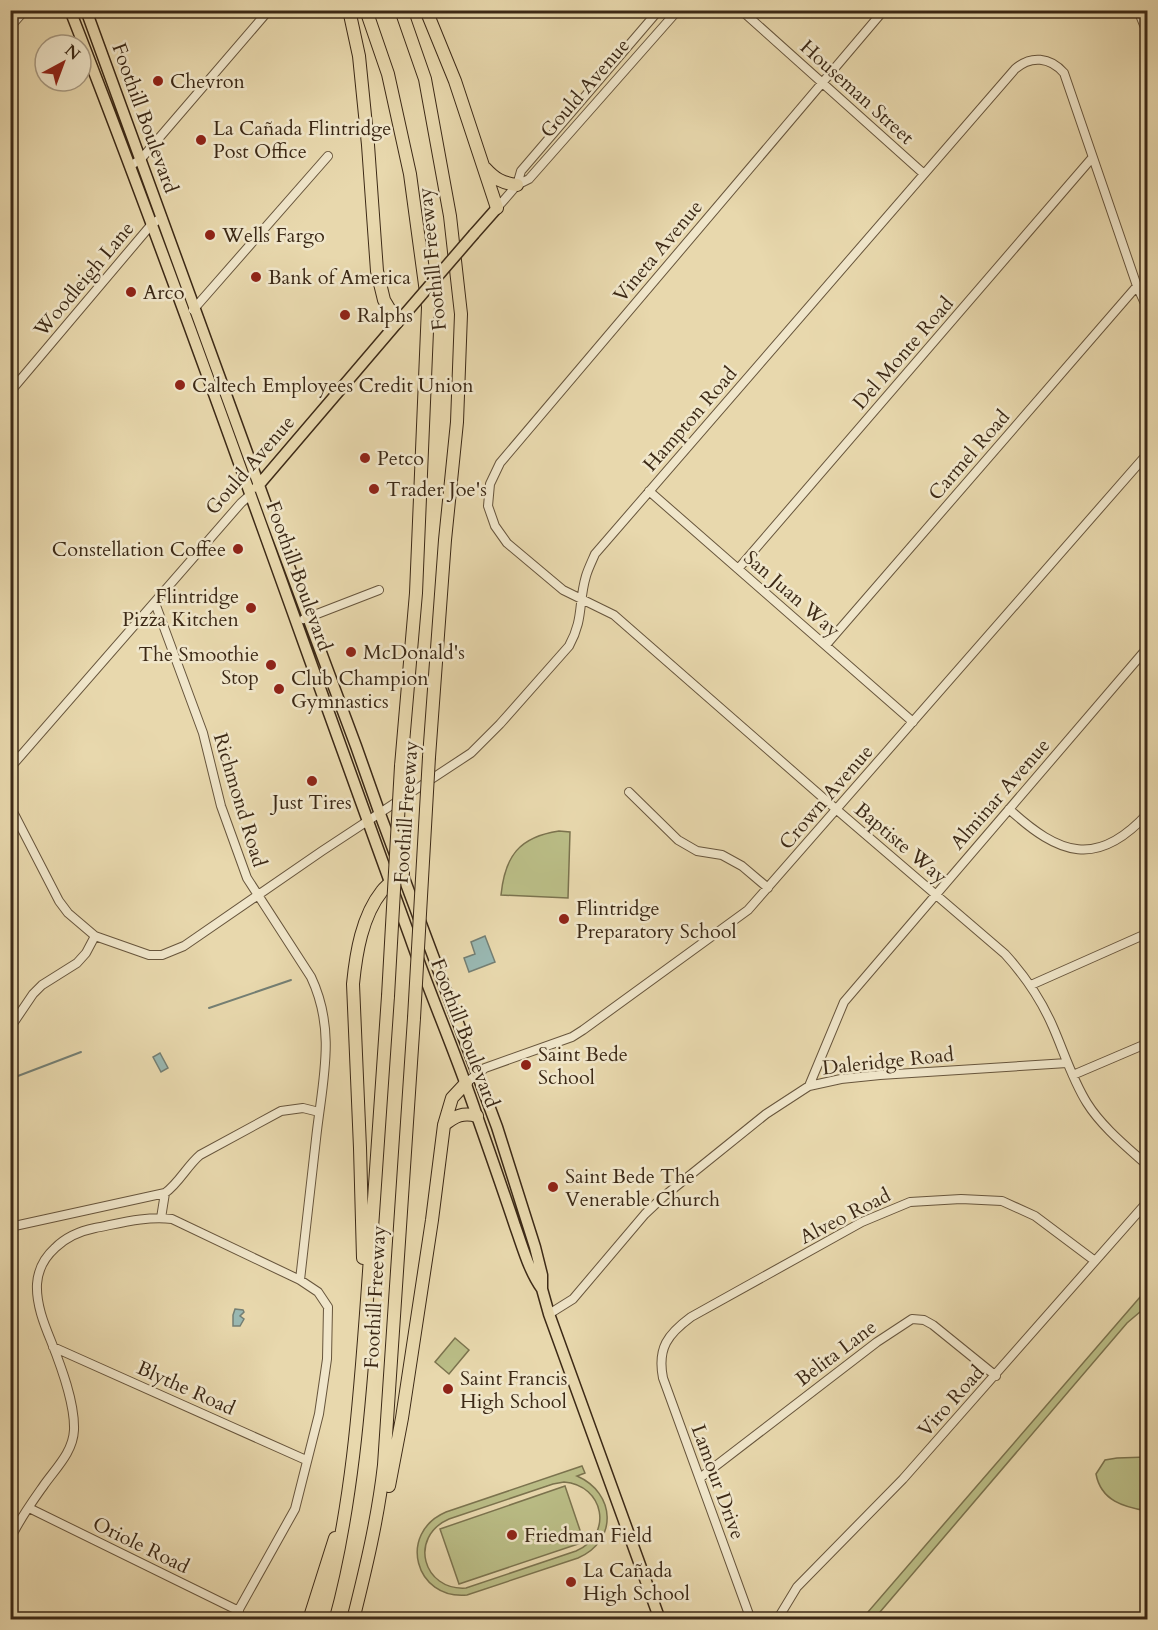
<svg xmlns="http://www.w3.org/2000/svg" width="1158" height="1630" viewBox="0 0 1158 1630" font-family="Cardo,serif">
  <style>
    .green { fill: #babd86; stroke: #7b734e; stroke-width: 1.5; fill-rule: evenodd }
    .water { fill: #99b8b2; stroke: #747f74; stroke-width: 1.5 }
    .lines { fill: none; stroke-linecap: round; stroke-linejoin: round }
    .stream { stroke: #747f74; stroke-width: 2 }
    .minor-casing { stroke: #67553c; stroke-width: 10 }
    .major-casing { stroke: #3c2916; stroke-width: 13 }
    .highway-casing { stroke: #3c2916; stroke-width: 14 }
    .minor { stroke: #f0e6ca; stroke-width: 8 }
    .major { stroke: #e8d8ad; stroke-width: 10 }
    .highway { stroke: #e8d8ad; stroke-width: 12 }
    .major-bridge-casing { stroke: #3c2916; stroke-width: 13; stroke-linecap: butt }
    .highway-bridge-casing { stroke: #3c2916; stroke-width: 14; stroke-linecap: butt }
    .major-bridge { stroke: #e8d8ad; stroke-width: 10 }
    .highway-bridge { stroke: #e8d8ad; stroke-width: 12 }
    .poi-dot { fill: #8f2418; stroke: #f0e6ca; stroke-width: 2 }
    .labels { text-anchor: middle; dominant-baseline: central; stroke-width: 5; stroke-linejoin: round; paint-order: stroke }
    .poi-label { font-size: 20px; fill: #3c2916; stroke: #f0e6ca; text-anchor: start }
    .street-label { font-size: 20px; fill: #3c2916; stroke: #f0e6ca }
  </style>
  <rect width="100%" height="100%" fill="#e8d8ad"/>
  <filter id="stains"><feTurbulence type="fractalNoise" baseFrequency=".00333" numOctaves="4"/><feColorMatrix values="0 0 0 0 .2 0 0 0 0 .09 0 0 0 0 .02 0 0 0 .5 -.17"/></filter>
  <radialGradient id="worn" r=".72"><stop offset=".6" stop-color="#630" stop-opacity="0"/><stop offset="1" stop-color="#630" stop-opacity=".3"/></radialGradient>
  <path class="green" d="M 559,831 L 570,832 L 568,898 L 501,895 C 505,856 519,837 559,831 Z
    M 1147,1289 L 1147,1306 L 1127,1323 L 874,1619 L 861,1620 Z
    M 455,1338 L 469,1350 L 449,1374 L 435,1362 Z
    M 1147,1457 L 1147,1511 C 1124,1507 1101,1501 1096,1474 L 1105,1460 L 1117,1458 Z
    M 582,1466 L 585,1473 L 577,1476 C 616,1493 618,1541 578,1558 L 467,1595 C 415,1600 397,1533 446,1512 ZM 564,1482 C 604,1485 614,1535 576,1551 L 466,1588 C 423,1591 408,1537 449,1519 L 553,1484 Z
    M 565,1486 L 584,1542 L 459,1584 L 440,1529 Z"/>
  <path class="water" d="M 485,936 L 495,962 L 469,972 L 464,958 L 475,954 L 471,942 Z
    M 160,1053 L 168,1068 L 161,1072 L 153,1057 Z
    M 235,1309 L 243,1310 L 244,1312 L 240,1316 L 244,1319 L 240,1326 L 233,1326 L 233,1315 Z"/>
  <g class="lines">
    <path class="stream" d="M 209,1008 L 291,980
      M 10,1079 L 81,1052"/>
    <defs>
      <path id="minor" d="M 741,10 L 924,174
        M 884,10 L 500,463 L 490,484 L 488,506 L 495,526 L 507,543 L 563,590 L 614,615 L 837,810 L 1005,954 C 1025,976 1041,999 1053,1027 C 1064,1052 1072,1079 1087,1103 C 1102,1127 1127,1147 1148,1166
        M 1138,10 L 1148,35
        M 10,27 L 25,10
        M 130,166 L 141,159 L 269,10
        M 517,185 L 521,171 L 659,10
        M 497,208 L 517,185 L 529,179 L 678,10
        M 193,310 L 328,156
        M 10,392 L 151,225 L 162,217
        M 649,491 L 913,722
        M 738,569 L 1092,158
        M 155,603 L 203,733 L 221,806 L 247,878 L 311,977 C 337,1032 322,1082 316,1139 C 311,1186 305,1233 300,1280
        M 304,619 L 379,590
        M 826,645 L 1137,286
        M 10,768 L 241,503 L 250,495
        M 629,792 L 678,840 L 697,851 L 722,855 L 742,866 L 768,888
        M 10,806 L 59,901 L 68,913 L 95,936 L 149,955 L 162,955 L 184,946 L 322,851 L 471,753 L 500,724 L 569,646 C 584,619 578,603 586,576 C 588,569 592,561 595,554 L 1015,69 C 1031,55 1050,57 1064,73 L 1137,286 L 1148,310
        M 1009,809 C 1059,855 1097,869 1148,813
        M 1031,985 L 1148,933
        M 10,1028 L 33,994 L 42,985 L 77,963 L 86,953 L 95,936
        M 1073,1075 L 1148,1043
        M 466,1083 L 485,1068 L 572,1037 L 583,1030 L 748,910 L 1148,453
        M 809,1086 L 844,1002 L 1148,647
        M 161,1218 L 165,1193
        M 10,1227 L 165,1193 C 179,1183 187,1166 200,1155 L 281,1111 L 303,1108 L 319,1112
        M 549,1314 L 573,1299 L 645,1214 L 663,1197 L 766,1114 L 809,1086 L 841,1079 L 880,1075 L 1067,1063
        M 53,1347 L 306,1460
        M 700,1478 L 877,1342 L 912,1319 L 924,1320 L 933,1325 L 996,1376
        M 29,1508 L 239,1611
        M 10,1540 C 18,1521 32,1502 44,1485 C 56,1468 73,1452 74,1430 C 75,1403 61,1366 51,1341 C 44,1324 36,1304 37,1284 C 38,1270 45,1257 55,1248 C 66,1237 80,1231 95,1228 C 121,1223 146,1216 172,1219 L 300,1280 L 318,1292 L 328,1307 L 327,1359 L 319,1414 L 295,1509 L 233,1620
        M 751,1620 L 663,1378 C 657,1348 668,1334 691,1317 L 862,1222 L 910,1202 L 961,1199 L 1002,1201 L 1035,1216 L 1095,1261
        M 777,1620 L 797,1587 L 903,1479 L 1148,1201"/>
      <path id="major" d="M 70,10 C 190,317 297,628 410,937 C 431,997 457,1056 477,1116 C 490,1153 503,1190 515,1226 C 523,1248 529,1271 542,1289
        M 86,10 L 272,521 L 356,746 L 380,814 L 497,1127 L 535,1247 L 542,1275 L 542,1289 L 549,1314 L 660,1620
        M 474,234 L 497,208
        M 257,487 L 403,316"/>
      <path id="highway" d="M 349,10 L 359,56 L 368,145 L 377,271 L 384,300 L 397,322
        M 366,10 L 388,74 L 410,174 L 428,307 L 416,593 L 401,766
        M 401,10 L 425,79 L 450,216 L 461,314 L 457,422 L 445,540 L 429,757
        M 426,10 L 455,81 L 497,208
        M 485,168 C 495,179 502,183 517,185
        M 444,1125 C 455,1116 463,1112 477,1116
        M 363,1258 L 360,1148 L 353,984 C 356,953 362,916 382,891 C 387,884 396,879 403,873
        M 389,1486 L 402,1418 L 432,1220 L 444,1125 L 452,1098 L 466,1083
        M 309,1620 L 335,1538
        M 322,1620 C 352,1512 360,1398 368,1286 C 375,1189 381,1093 388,996
        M 353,1620 C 366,1568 378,1518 384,1465 L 414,1018"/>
    </defs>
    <use href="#minor" class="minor-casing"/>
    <use href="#major" class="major-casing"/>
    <use href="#highway" class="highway-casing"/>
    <use href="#minor" class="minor"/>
    <use href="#major" class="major"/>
    <use href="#highway" class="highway"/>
    <defs>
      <path id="major-bridge" d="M 405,314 L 474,234"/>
      <path id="highway-bridge" d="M 388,996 L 401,766
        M 414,1018 L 429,757"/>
    </defs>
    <use href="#major-bridge" class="major-bridge-casing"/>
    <use href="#highway-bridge" class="highway-bridge-casing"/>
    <use href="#major-bridge" class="major-bridge"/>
    <use href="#highway-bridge" class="highway-bridge"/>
  </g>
  <g class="poi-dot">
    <circle cx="158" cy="81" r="6"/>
    <circle cx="201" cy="140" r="6"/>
    <circle cx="210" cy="235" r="6"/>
    <circle cx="256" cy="277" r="6"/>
    <circle cx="131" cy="292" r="6"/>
    <circle cx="345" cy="315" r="6"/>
    <circle cx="180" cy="385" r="6"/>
    <circle cx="365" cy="458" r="6"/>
    <circle cx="374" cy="489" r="6"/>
    <circle cx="238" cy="549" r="6"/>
    <circle cx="251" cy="608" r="6"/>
    <circle cx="351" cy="652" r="6"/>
    <circle cx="271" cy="665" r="6"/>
    <circle cx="279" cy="689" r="6"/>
    <circle cx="312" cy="781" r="6"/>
    <circle cx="564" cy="919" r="6"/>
    <circle cx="526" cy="1065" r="6"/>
    <circle cx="553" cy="1187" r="6"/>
    <circle cx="448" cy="1389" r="6"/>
    <circle cx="512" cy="1535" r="6"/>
    <circle cx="571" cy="1582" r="6"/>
  </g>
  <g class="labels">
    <g class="poi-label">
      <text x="170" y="81">Chevron</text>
      <text x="213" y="128">La Cañada Flintridge<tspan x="213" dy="23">Post Office</tspan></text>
      <text x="222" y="235">Wells Fargo</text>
      <text x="268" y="277">Bank of America</text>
      <text x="143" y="292">Arco</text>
      <text x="357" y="315">Ralphs</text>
      <text x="192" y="385">Caltech Employees Credit Union</text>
      <text x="377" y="458">Petco</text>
      <text x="386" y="489">Trader Joe's</text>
      <text x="226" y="549" text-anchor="end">Constellation Coffee</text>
      <text x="239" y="596" text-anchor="end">Flintridge<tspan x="239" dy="23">Pizza Kitchen</tspan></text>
      <text x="363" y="652">McDonald's</text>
      <text x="259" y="654" text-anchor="end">The Smoothie<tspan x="259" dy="23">Stop</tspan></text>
      <text x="291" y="678">Club Champion<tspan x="291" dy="23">Gymnastics</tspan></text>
      <text x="312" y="802" text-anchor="middle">Just Tires</text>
      <text x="576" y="908">Flintridge<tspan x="576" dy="23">Preparatory School</tspan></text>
      <text x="538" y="1054">Saint Bede<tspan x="538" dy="23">School</tspan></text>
      <text x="565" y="1176">Saint Bede The<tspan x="565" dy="23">Venerable Church</tspan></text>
      <text x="460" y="1378">Saint Francis<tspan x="460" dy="23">High School</tspan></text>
      <text x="524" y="1535">Friedman Field</text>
      <text x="583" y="1570">La Cañada<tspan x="583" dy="23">High School</tspan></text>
    </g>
    <g class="street-label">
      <text transform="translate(585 88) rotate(-49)">Gould Avenue</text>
      <text transform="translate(857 92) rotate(42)">Houseman Street</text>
      <text transform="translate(145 118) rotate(70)">Foothill Boulevard</text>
      <text transform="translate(658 251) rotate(-50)">Vineta Avenue</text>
      <text transform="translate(432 259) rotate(-96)">Foothill Freeway</text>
      <text transform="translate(84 279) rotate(-50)">Woodleigh Lane</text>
      <text transform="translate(903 353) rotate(-49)">Del Monte Road</text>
      <text transform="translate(690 419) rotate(-49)">Hampton Road</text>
      <text transform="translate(969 455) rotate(-49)">Carmel Road</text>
      <text transform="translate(250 465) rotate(-49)">Gould Avenue</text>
      <text transform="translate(299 576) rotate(70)">Foothill Boulevard</text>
      <text transform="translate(792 594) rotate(41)">San Juan Way</text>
      <text transform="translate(1000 794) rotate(-49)">Alminar Avenue</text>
      <text transform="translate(826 797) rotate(-49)">Crown Avenue</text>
      <text transform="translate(240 800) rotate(73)">Richmond Road</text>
      <text transform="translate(406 812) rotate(-86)">Foothill Freeway</text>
      <text transform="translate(901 843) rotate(40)">Baptiste Way</text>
      <text transform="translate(465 1033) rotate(69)">Foothill Boulevard</text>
      <text transform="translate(888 1061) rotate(-6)">Daleridge Road</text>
      <text transform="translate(845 1216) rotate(-27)">Alveo Road</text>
      <text transform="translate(375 1297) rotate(-87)">Foothill Freeway</text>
      <text transform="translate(836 1353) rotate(-37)">Belita Lane</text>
      <text transform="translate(186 1388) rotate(24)">Blythe Road</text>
      <text transform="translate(951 1401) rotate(-48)">Viro Road</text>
      <text transform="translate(718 1482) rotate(70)">Lamour Drive</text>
      <text transform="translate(141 1545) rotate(26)">Oriole Road</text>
    </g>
  </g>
  <rect width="1158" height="1630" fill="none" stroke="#e8d8ad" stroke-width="36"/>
  <rect x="12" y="12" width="1134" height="1606" fill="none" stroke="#3c2916" stroke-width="3"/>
  <rect x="18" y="18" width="1122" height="1594" fill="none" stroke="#3c2916" stroke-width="1.5"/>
  <g transform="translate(63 63) rotate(41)"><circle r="28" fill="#f0e6ca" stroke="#a89a82" stroke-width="1.5"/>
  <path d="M0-4.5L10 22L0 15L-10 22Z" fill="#8f2418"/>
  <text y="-9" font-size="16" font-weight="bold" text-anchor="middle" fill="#3c2916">N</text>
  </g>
  <rect width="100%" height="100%" filter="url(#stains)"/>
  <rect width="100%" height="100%" fill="url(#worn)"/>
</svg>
